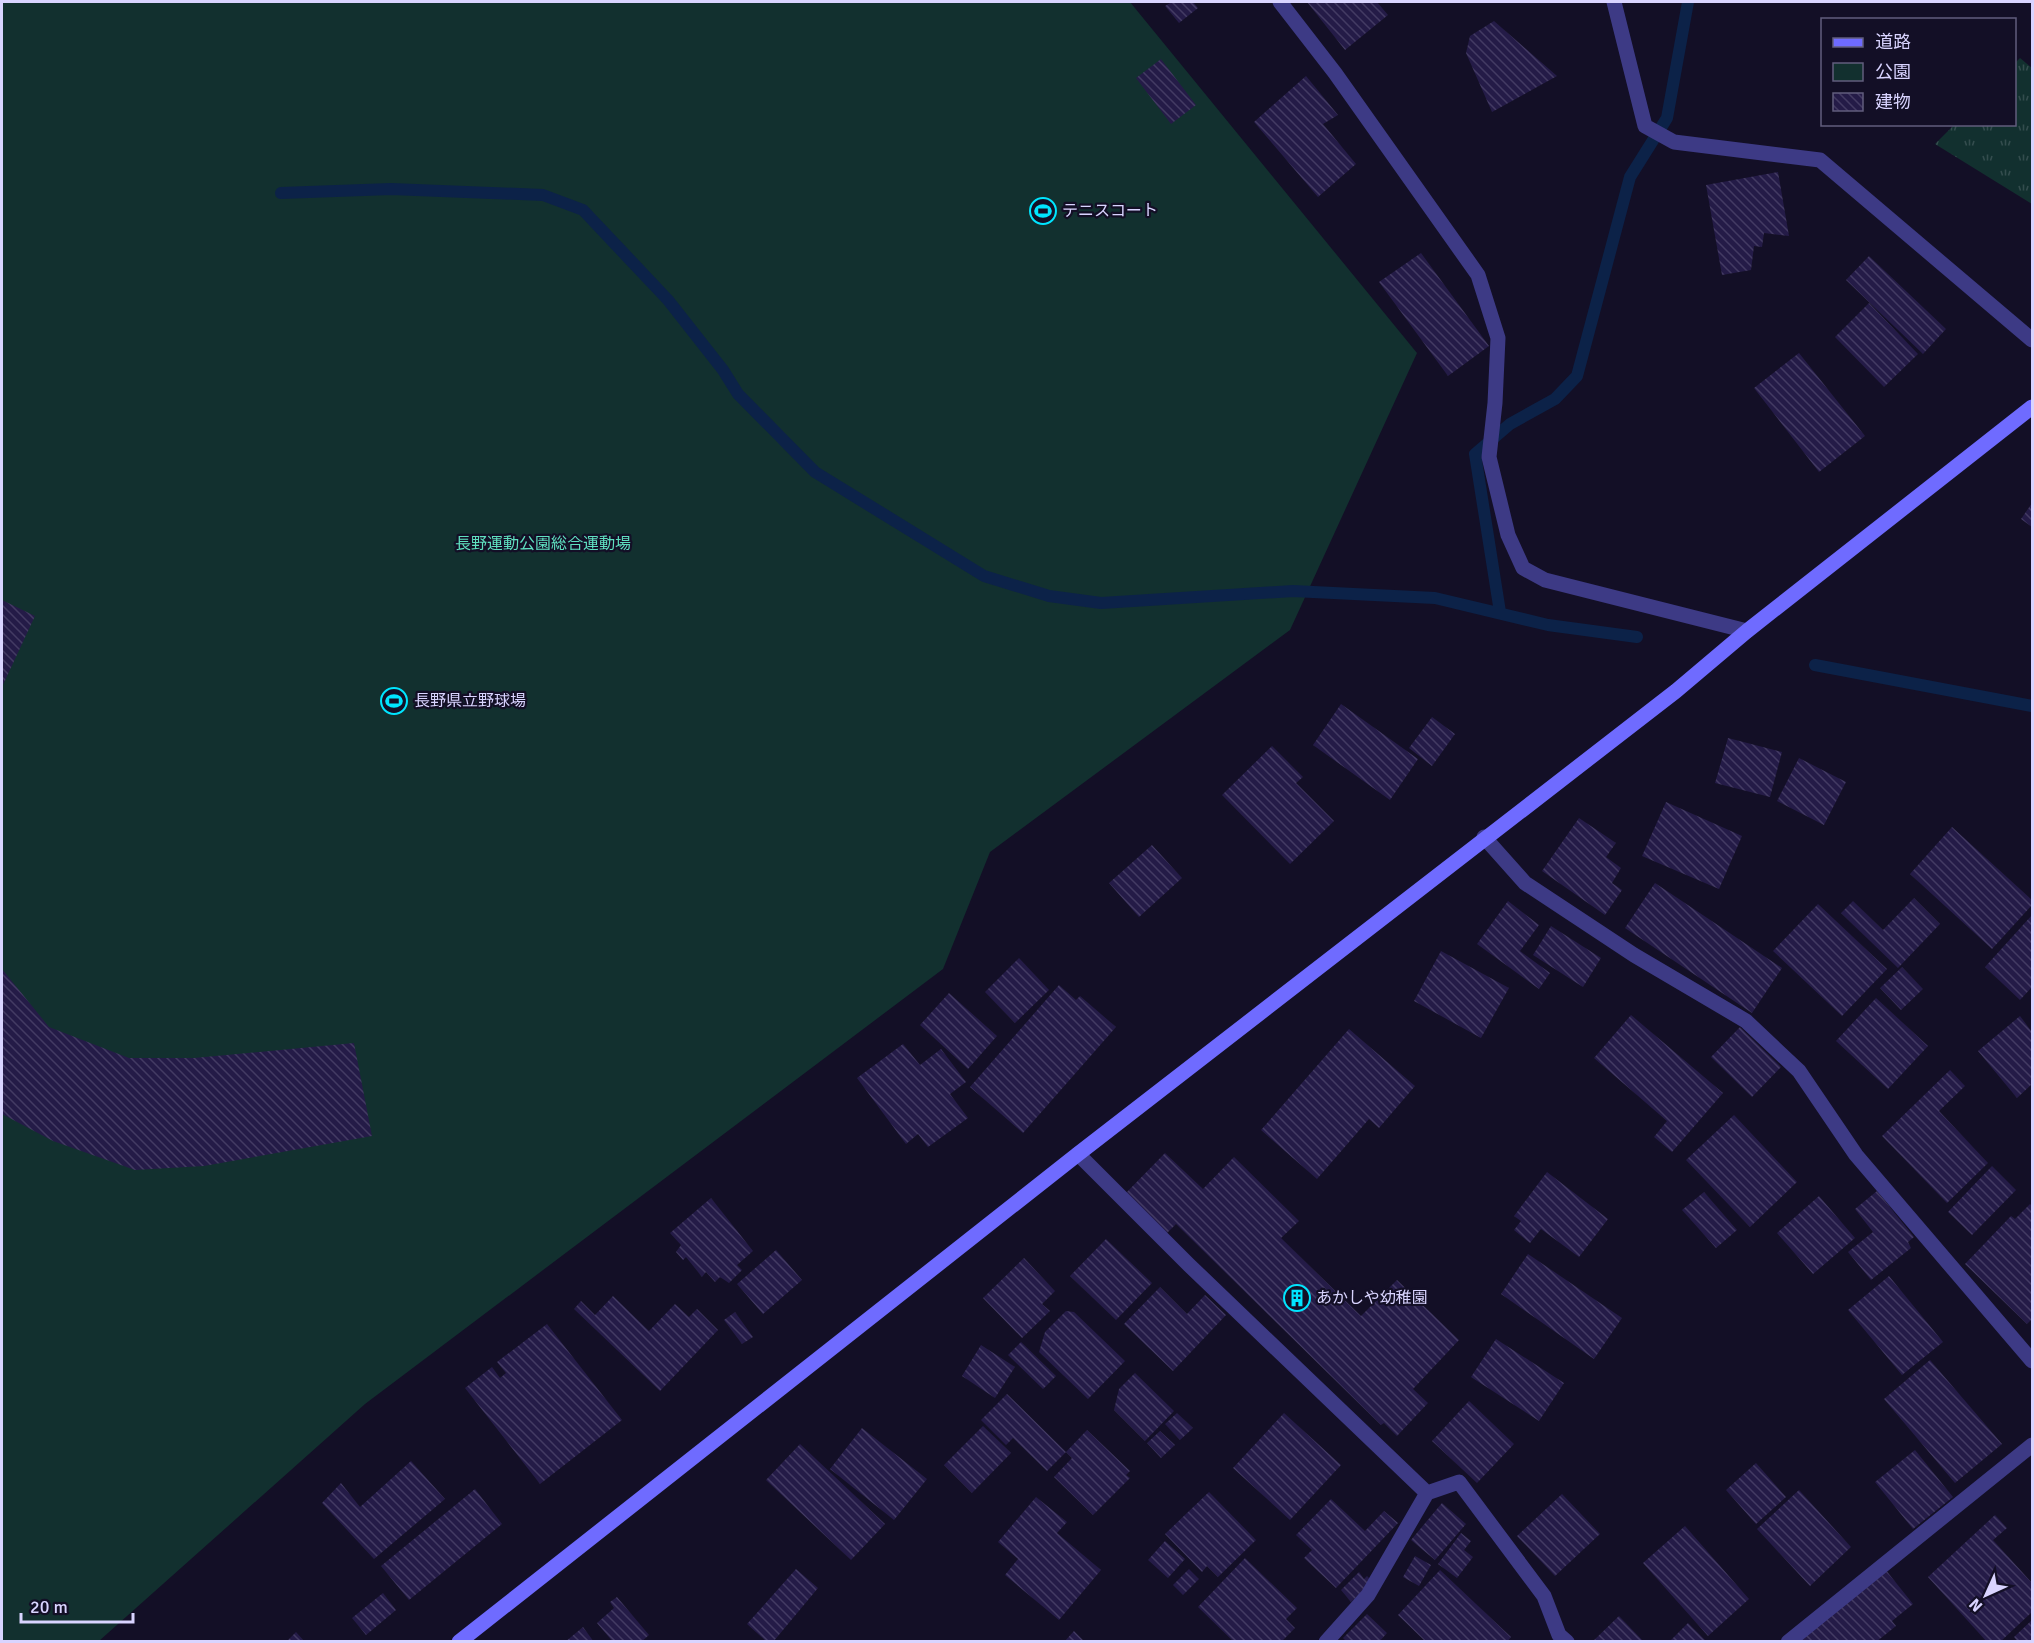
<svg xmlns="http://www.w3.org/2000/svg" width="2034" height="1643" viewBox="0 0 2034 1643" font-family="Signika,'Noto Sans JP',sans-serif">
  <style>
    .grass { fill: url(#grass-tufts) }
    .green { fill: #12302f }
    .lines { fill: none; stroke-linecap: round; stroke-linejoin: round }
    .stream { stroke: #0c2248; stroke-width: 12 }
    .building { fill: url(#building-back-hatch) }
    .street { stroke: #3d3a85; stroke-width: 15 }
    .secondary { stroke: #6f6bff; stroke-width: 15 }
    .labels { text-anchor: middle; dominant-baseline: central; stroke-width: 4.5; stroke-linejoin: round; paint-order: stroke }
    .poi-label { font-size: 16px; fill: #d9d4ff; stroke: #130f26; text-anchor: start }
    .park-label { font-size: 16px; fill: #5fe0c0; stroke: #130f26 }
  </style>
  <defs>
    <pattern id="grass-tufts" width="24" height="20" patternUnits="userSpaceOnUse" patternTransform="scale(1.5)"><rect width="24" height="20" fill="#12302f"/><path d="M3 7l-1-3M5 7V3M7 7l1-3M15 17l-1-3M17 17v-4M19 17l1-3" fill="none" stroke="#344d4e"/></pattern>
    <pattern id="building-back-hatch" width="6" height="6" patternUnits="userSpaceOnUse" patternTransform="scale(1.5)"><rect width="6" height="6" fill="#241b47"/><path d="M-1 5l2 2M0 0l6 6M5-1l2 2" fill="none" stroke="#433b63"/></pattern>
  </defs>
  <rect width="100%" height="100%" fill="#130f26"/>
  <path class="grass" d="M 2020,58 L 2032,68 L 2032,204 L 1935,144 L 1954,125 L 2014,124 L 2015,63 Z"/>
  <path class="green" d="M 2,2 L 1130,2 L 1417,353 L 1290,630 L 990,852 L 943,969 L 365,1404 L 99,1641 L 2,1642 Z"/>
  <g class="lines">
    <path class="stream" d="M 281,193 L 391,189 L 543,195 L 583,210 L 668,300 L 723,370 L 738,394 L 815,472 L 984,576 L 1049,596 L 1101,603 L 1293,591 L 1435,598 L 1548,625 L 1637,637
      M 1500,612 L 1475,454 L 1510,424 L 1555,399 L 1577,376 L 1630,177 L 1667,118 L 1688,2
      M 1815,665 L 2032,706"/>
  </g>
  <path class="building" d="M 1172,2 L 1193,2 L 1198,8 L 1179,23 L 1165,6 Z
    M 1307,2 L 1377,2 L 1388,15 L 1345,50 Z
    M 1494,21 L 1557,76 L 1492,112 L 1466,53 L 1470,36 Z
    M 1161,59 L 1196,105 L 1171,124 L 1136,78 Z
    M 1306,76 L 1338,115 L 1323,124 L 1356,164 L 1318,197 L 1254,122 Z
    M 1778,172 L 1789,236 L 1764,233 L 1762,247 L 1754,246 L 1751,270 L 1722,275 L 1706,185 Z
    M 1421,253 L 1489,346 L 1448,376 L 1379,282 Z
    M 1869,256 L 1946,329 L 1923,354 L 1846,280 Z
    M 1869,303 L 1918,354 L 1884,387 L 1835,337 Z
    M 1799,353 L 1865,436 L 1819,472 L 1754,388 Z
    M 2032,503 L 2032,527 L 2021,519 Z
    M 2,600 L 35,616 L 2,687 Z
    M 1341,704 L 1418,759 L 1390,800 L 1313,745 Z
    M 1432,717 L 1455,734 L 1432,766 L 1409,748 Z
    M 1728,738 L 1782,752 L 1770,797 L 1715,783 Z
    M 1272,746 L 1303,777 L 1296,783 L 1334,821 L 1290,864 L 1222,795 Z
    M 1799,758 L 1846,782 L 1824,825 L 1777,801 Z
    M 1666,802 L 1742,836 L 1719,889 L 1642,856 Z
    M 1579,818 L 1616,843 L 1606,857 L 1621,868 L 1612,883 L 1622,890 L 1605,915 L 1542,871 Z
    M 1952,827 L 2032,900 L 2032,905 L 1992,949 L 1910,874 Z
    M 1152,845 L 1182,878 L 1139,917 L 1109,883 Z
    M 1655,883 L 1782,968 L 1752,1013 L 1625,928 Z
    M 1914,898 L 1940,924 L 1898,968 L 1841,913 L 1853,901 L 1883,930 Z
    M 1508,901 L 1539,925 L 1520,951 L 1550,973 L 1539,989 L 1477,944 Z
    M 1818,904 L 1887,969 L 1842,1016 L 1773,951 Z
    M 2032,915 L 2032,987 L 2020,1000 L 1985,967 Z
    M 1551,926 L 1601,958 L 1583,987 L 1533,955 Z
    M 1441,951 L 1509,988 L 1481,1038 L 1414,1001 Z
    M 1019,958 L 1049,990 L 1015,1023 L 985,992 Z
    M 1902,967 L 1923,989 L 1901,1010 L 1880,988 Z
    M 2,969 L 49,1027 L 129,1058 L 194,1058 L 354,1043 L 372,1136 L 204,1166 L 135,1170 L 53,1141 L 2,1114 Z
    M 1059,985 L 1076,1000 L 1080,996 L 1116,1027 L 1023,1133 L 970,1087 Z
    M 949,993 L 997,1036 L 968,1069 L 920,1025 Z
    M 1876,998 L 1928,1046 L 1888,1089 L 1836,1041 Z
    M 1631,1015 L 1723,1093 L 1672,1152 L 1654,1137 L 1667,1121 L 1594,1058 Z
    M 2020,1016 L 2032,1032 L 2032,1084 L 2017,1098 L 1978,1051 Z
    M 1740,1027 L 1781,1067 L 1752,1097 L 1711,1057 Z
    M 1349,1029 L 1415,1086 L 1379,1128 L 1369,1119 L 1317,1179 L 1261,1130 Z
    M 903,1044 L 920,1065 L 941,1049 L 966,1082 L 950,1094 L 968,1118 L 928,1147 L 918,1134 L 906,1144 L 857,1078 Z
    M 1950,1070 L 1965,1086 L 1939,1111 L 1988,1163 L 1947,1203 L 1882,1136 Z
    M 1734,1115 L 1797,1182 L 1750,1227 L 1686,1160 Z
    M 1165,1153 L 1203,1189 L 1234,1157 L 1299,1221 L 1281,1238 L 1361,1316 L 1397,1280 L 1459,1340 L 1413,1389 L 1428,1403 L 1397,1436 L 1384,1423 L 1381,1425 L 1176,1224 L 1166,1234 L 1125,1194 Z
    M 1992,1166 L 2016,1190 L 1972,1235 L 1948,1212 Z
    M 1547,1172 L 1608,1219 L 1579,1257 L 1541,1229 L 1530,1243 L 1514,1230 L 1521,1221 L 1514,1216 Z
    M 1877,1191 L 1914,1237 L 1908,1242 L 1911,1248 L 1871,1280 L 1848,1252 L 1873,1232 L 1855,1209 Z
    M 1704,1192 L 1737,1230 L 1716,1248 L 1682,1210 Z
    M 1819,1196 L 1855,1238 L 1813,1274 L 1777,1233 Z
    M 711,1198 L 753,1251 L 737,1265 L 742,1270 L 729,1283 L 720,1277 L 715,1282 L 706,1272 L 702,1277 L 686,1257 L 683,1260 L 676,1252 L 681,1245 L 670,1233 Z
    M 2030,1204 L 2032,1206 L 2032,1319 L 2027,1324 L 1965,1264 L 2011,1216 L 2015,1219 Z
    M 1106,1239 L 1152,1283 L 1116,1320 L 1070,1276 Z
    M 776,1250 L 802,1280 L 763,1314 L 737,1284 Z
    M 1528,1254 L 1622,1318 L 1594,1359 L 1501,1294 Z
    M 1024,1258 L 1055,1291 L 1042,1304 L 1050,1311 L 1022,1338 L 983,1298 Z
    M 1889,1276 L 1943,1342 L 1902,1375 L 1848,1310 Z
    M 1160,1287 L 1187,1314 L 1205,1295 L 1226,1315 L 1173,1371 L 1124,1324 Z
    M 613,1296 L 649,1331 L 675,1304 L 689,1317 L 697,1309 L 718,1330 L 660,1391 L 574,1309 L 581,1301 L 595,1315 Z
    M 1066,1311 L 1074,1312 L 1125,1361 L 1088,1399 L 1039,1352 L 1045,1332 Z
    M 735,1312 L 753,1337 L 742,1344 L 724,1320 Z
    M 547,1324 L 622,1420 L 540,1484 L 465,1388 L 492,1367 L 500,1378 L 506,1373 L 497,1362 Z
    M 1496,1339 L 1564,1383 L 1539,1421 L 1471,1377 Z
    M 1021,1342 L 1056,1376 L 1043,1389 L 1008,1355 Z
    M 981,1345 L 1015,1367 L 995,1398 L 962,1376 Z
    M 1930,1360 L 2002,1444 L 1955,1483 L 1884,1399 Z
    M 1135,1373 L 1174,1411 L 1145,1441 L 1114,1410 L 1119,1389 Z
    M 1007,1394 L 1066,1452 L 1047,1471 L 1013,1438 L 1006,1445 L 981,1420 Z
    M 1469,1401 L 1514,1444 L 1477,1483 L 1432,1441 Z
    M 1177,1413 L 1193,1428 L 1180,1440 L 1165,1424 Z
    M 1284,1413 L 1341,1465 L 1290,1520 L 1233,1468 Z
    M 983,1426 L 1011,1453 L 972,1493 L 944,1465 Z
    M 862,1428 L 927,1479 L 894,1520 L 830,1469 Z
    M 1087,1430 L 1130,1471 L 1126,1475 L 1130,1478 L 1093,1515 L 1054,1477 L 1072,1458 L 1066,1452 Z
    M 1160,1431 L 1175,1445 L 1161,1458 L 1147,1443 Z
    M 800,1444 L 885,1524 L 851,1560 L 766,1480 Z
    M 1915,1450 L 1953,1497 L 1913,1529 L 1875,1482 Z
    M 411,1461 L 445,1499 L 374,1559 L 322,1503 L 341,1483 L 360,1507 Z
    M 1756,1463 L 1786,1497 L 1756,1524 L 1726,1490 Z
    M 475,1489 L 502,1524 L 409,1600 L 381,1566 Z
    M 1799,1490 L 1851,1547 L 1810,1586 L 1757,1529 Z
    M 1209,1492 L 1256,1540 L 1218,1577 L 1207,1566 L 1202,1572 L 1165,1534 Z
    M 1562,1494 L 1600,1534 L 1555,1576 L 1517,1536 Z
    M 1036,1497 L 1067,1522 L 1057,1533 L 1101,1570 L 1059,1620 L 1005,1575 L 1018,1559 L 998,1542 Z
    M 1331,1499 L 1365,1531 L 1384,1511 L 1398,1523 L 1336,1588 L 1304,1558 L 1312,1550 L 1296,1535 Z
    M 1442,1503 L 1466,1524 L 1435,1560 L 1411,1540 Z
    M 1995,1515 L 2007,1528 L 1993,1540 L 2032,1583 L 2032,1612 L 2000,1642 L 1987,1642 L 1928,1577 Z
    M 1685,1526 L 1749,1599 L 1708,1636 L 1643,1563 Z
    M 1461,1533 L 1471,1541 L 1464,1550 L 1473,1557 L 1457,1578 L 1438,1564 Z
    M 1165,1541 L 1185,1559 L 1168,1578 L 1148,1560 Z
    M 1415,1556 L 1431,1565 L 1419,1586 L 1403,1577 Z
    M 1245,1558 L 1297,1608 L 1286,1619 L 1295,1628 L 1281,1642 L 1234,1642 L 1198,1607 Z
    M 796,1569 L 818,1588 L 773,1642 L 767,1642 L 747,1624 Z
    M 1189,1569 L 1199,1579 L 1183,1595 L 1173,1585 Z
    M 1885,1569 L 1913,1604 L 1892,1621 L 1896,1626 L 1876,1642 L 1791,1642 Z
    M 1440,1570 L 1511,1637 L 1507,1642 L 1426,1642 L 1398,1615 Z
    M 1359,1572 L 1364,1579 L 1367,1576 L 1373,1582 L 1351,1602 L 1341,1590 Z
    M 383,1593 L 396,1610 L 366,1635 L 352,1618 Z
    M 617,1597 L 649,1635 L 641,1642 L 613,1642 L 597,1623 L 614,1608 L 610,1602 Z
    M 1367,1614 L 1387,1633 L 1379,1642 L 1347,1642 L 1343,1638 Z
    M 1619,1616 L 1644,1642 L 1592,1642 Z
    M 2032,1620 L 2032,1642 L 2018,1642 L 2014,1637 Z
    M 1688,1623 L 1707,1642 L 1669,1642 Z
    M 583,1627 L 594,1642 L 565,1642 Z
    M 1074,1631 L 1085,1642 L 1064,1642 Z
    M 296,1632 L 305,1642 L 286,1642 Z"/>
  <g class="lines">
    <path class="street" d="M 1280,2 L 1335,73 L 1478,275 L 1498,338 L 1495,403 L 1489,457 L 1508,535 L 1523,568 L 1545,580 L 1747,631
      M 1614,2 L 1645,126 L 1674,142 L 1820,160 L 2032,340
      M 1484,837 L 1525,883 L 1634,955 L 1746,1021 L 1799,1071 L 1856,1155 L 2032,1361
      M 1078,1154 L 1189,1265 L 1427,1493 L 1368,1595 L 1326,1642
      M 1427,1493 L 1459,1482 L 1544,1596 L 1559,1635 L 1567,1642
      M 1788,1642 L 2032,1445"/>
    <path class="secondary" d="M 459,1642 L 1078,1154 L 1676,691 L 1747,631 L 2032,407"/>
  </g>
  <defs>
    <symbol id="stadium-ring" viewBox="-11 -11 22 22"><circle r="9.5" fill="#130f26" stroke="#00e5ff" stroke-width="1.5"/><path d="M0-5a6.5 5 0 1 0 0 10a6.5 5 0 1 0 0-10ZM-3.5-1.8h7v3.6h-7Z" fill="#00e5ff"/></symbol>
    <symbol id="building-ring" viewBox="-11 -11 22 22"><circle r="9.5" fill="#130f26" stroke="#00e5ff" stroke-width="1.5"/><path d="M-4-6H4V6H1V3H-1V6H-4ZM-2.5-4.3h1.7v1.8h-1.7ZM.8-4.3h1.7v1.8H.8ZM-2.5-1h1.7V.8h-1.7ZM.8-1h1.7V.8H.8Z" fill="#00e5ff"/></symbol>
  </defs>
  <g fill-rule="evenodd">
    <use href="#stadium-ring" x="1028" y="196" width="30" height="30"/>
    <use href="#stadium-ring" x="379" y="686" width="30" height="30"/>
    <use href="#building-ring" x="1282" y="1283" width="30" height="30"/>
  </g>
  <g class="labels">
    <g class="poi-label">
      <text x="1062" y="211">テニスコート</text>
      <text x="414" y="701">長野県立野球場</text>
      <text x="1316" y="1298">あかしや幼稚園</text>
    </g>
    <g class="park-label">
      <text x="543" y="544">長野運動公園総合運動場</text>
    </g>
  </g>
  <rect width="2034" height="1643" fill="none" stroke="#d9d4ff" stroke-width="6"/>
  <rect x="1821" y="18" width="195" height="108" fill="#130f26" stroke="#625e7d" stroke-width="1.5"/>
  <rect x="1833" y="38" width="30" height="9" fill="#6f6bff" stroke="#625e7d" stroke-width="1.5"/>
  <text x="1875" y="48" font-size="18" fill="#d9d4ff">道路</text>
  <rect x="1833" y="63" width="30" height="18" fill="#12302f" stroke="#625e7d" stroke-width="1.5"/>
  <text x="1875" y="78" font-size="18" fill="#d9d4ff">公園</text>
  <rect x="1833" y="93" width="30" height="18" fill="url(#building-back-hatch)" stroke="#625e7d" stroke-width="1.5"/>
  <text x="1875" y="108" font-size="18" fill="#d9d4ff">建物</text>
  <g transform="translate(1986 1595) rotate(225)" stroke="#130f26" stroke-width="4.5" paint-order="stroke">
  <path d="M0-4.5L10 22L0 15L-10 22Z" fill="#d9d4ff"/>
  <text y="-9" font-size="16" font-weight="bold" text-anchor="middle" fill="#d9d4ff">N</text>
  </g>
  <path d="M21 1613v9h112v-9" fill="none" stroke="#d9d4ff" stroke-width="3"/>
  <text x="30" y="1613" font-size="18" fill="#d9d4ff" stroke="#130f26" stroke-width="4.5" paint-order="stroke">20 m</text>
</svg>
